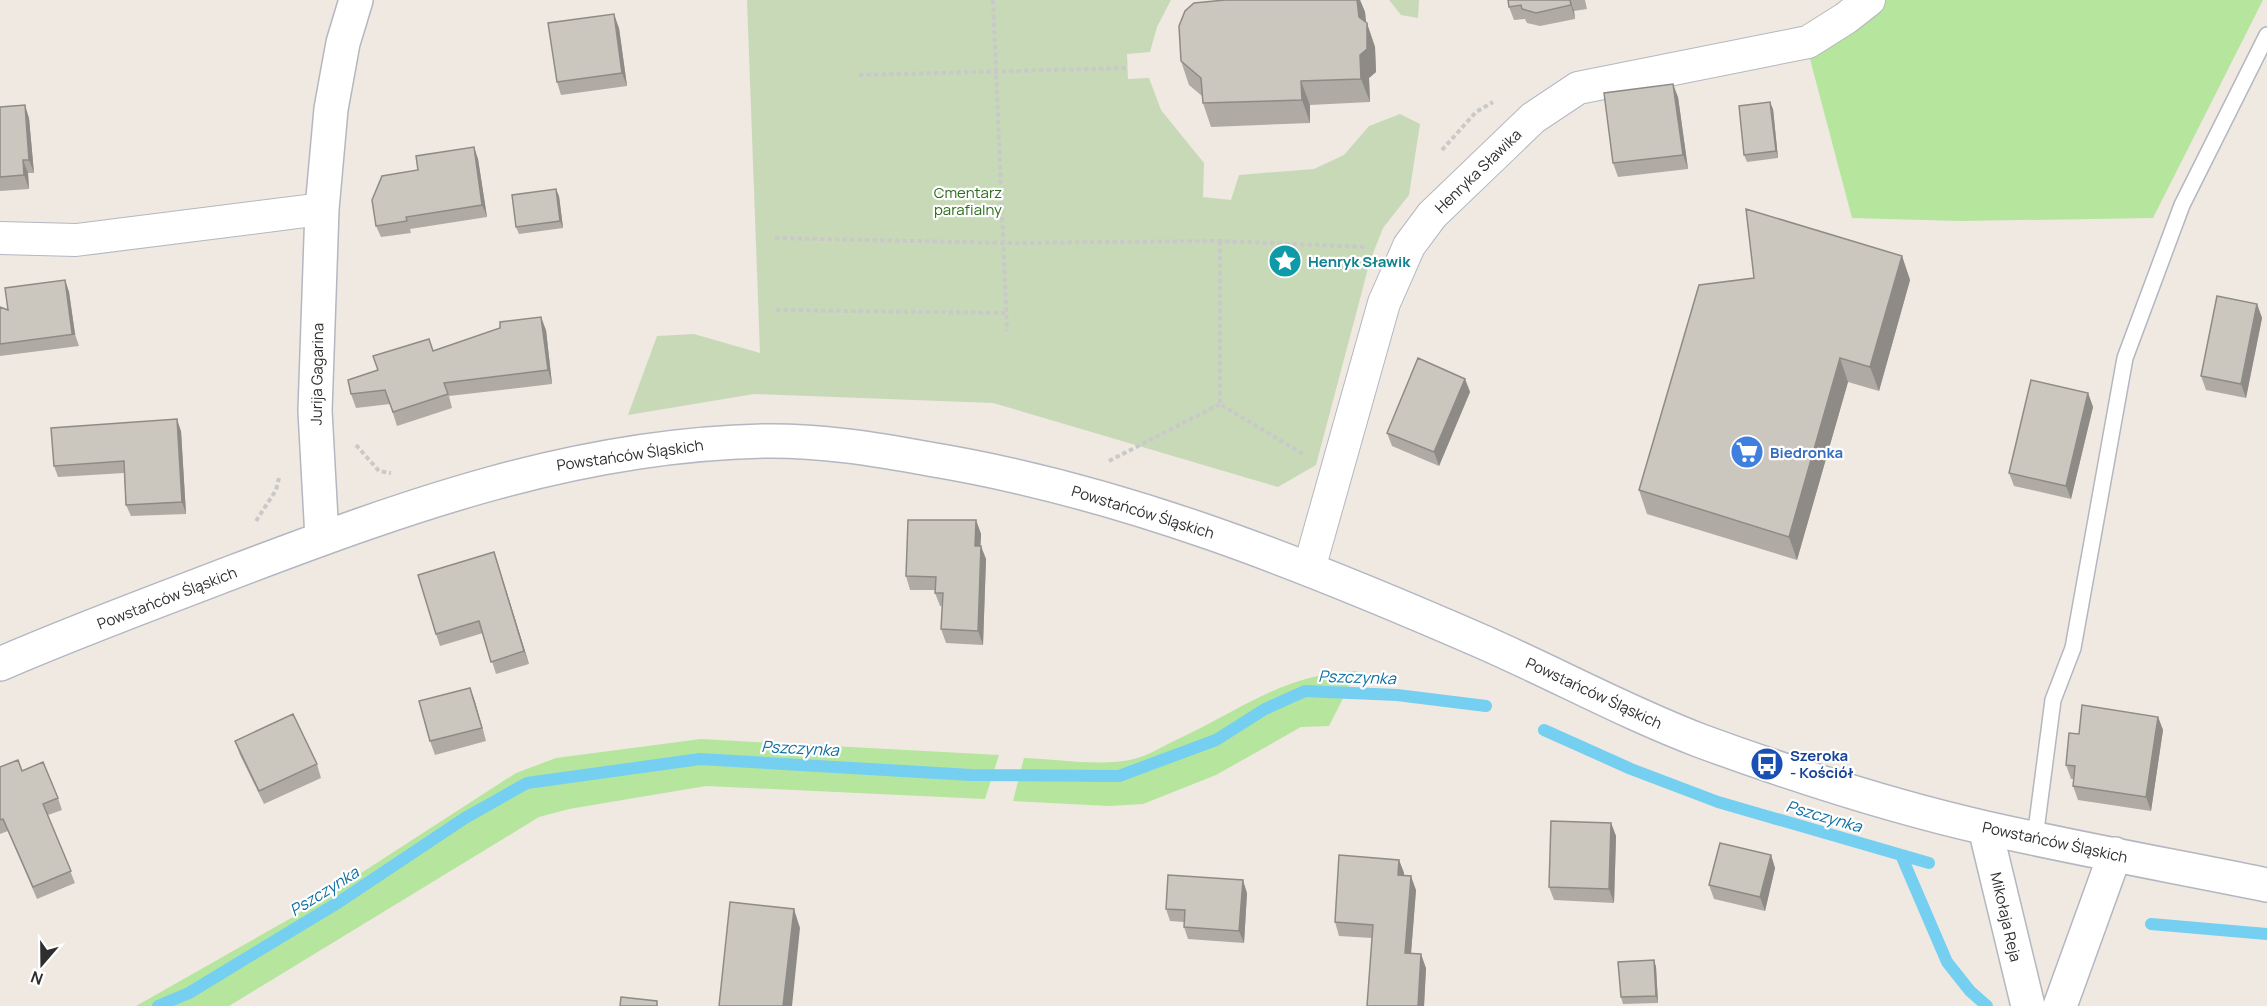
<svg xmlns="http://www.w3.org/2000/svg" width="2267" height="1006" viewBox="0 0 2267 1006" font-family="Manrope,sans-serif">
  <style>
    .green { fill: #b6e59e }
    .cemetery { fill: #c8d9b8 }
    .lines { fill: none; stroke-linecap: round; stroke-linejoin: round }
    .stream { stroke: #75cff0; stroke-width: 12 }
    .service-casing { stroke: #b4b7c1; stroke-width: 18 }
    .minor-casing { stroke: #b4b7c1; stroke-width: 34 }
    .tertiary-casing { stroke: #b4b7c1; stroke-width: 36 }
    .path { stroke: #c9c9c9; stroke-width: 4; stroke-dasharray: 4.5 3; stroke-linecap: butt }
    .service { stroke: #fff; stroke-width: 15 }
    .minor { stroke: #fff; stroke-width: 32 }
    .tertiary { stroke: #fff; stroke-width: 33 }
    .wall { fill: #afaba4 }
    .shaded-wall { fill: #8e8b86 }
    .building { fill: #cbc7bf; stroke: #8e8b86; stroke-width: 1.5 }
    .labels { text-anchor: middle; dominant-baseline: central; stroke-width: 4.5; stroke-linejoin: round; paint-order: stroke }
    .street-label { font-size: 15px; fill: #2e2e2e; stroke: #fff }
    .park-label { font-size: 15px; fill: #2c6e1b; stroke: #fff }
    .culture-label { font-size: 15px; font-weight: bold; fill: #0d838f; stroke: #fff; text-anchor: start }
    .shop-label { font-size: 15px; font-weight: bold; fill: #366cbe; stroke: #fff; text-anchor: start }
    .transit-label { font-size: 15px; font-weight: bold; fill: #164399; stroke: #fff; text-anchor: start }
    .water-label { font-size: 16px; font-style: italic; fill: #0d6fa3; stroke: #fff }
  </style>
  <rect width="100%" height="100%" fill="#efe9e1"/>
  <path class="green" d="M 1880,0 L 2263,0 L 2153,218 L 1960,221 L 1852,218 L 1810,59 Z
    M 1357,671 L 1329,726 L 1301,727 L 1216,775 L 1143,804 L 1109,806 L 1013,801 L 1024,758 C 1059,759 1100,767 1134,759 C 1148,756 1163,746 1176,740 C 1240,711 1282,674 1357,671 Z
    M 701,739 L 999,755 L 985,799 L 706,786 L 569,809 L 539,817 L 229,1006 L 136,1006 L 293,917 L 516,773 L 556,758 Z"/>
  <path class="cemetery" d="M 747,0 L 1171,0 L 1157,27 L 1150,52 L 1127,54 L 1128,79 L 1149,78 L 1161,110 L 1204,163 L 1203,197 L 1231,200 L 1239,175 L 1314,169 L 1344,155 L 1369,126 L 1400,114 L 1420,124 L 1409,195 L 1383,228 L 1370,261 L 1316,465 L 1278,487 L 993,403 L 754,394 L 628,415 L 657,336 L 694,334 L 760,353 Z
    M 1389,0 L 1419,0 L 1418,18 L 1401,15 Z"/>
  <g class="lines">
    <path class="stream" d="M 1544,730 L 1631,769 L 1718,802 L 1929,863
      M 1901,855 L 1947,962 L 1970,991 L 1987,1006
      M 2151,924 L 2267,934
      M 158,1006 L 189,993 L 339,902 L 465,818 L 527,783 L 700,759 L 971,775 L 1119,776 L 1216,740 L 1265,709 L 1305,691 L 1397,695 L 1486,706"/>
    <defs>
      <path id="service" d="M 2035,838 L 2053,700 L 2073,648 L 2125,358 L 2182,205 L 2267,35"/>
      <path id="minor" d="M 0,238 L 76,240 L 322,209
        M 1309,569 L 1384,303 L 1409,246 L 1432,215 L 1533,118 L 1578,88 L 1808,42 L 1846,18 L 1869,0"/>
      <path id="tertiary" d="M 322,538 L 315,411 L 322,209 L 331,109 L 343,43 L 356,0
        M 0,664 C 76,631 155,602 233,572 C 407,506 575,445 763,441 C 819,440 875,449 929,459 C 1123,491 1304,564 1483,642 C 1556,674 1627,713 1701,741 C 1794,775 1889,806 1986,828 C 2079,849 2173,866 2267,885
        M 1985,828 L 2028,1006
        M 2060,1006 L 2115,854"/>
    </defs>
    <use href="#service" class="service-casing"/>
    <use href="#minor" class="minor-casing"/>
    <use href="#tertiary" class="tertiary-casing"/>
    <path class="path" d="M 993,0 L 1007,331
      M 859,75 L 1128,68
      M 1442,150 L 1476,112 L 1493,102
      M 775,238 L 1004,243 L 1220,241 L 1367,247
      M 1220,241 L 1220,404 L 1303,454
      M 776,310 L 1007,313
      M 356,445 L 379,471 L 391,473
      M 1109,461 L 1220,404
      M 256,521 L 276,490 L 279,478"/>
    <use href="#service" class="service"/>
    <use href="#minor" class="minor"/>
    <use href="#tertiary" class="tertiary"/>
  </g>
  <path class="wall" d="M 1225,0 L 1360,0 L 1365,12 L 1366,22 L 1375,47 L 1376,72 L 1369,78 L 1370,102 L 1310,105 L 1310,123 L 1211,127 L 1203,103 L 1202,96 L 1189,85 L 1181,61 Z
    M 1508,0 L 1585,0 L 1587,9 L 1574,11 L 1575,19 L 1540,26 L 1527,23 L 1525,19 L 1514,20 L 1509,7 Z
    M 619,28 L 627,86 L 561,95 L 557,82 Z
    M 1678,97 L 1688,169 L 1618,177 L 1613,163 Z
    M 0,107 L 29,118 L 34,173 L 28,173 L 29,189 L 0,191 Z
    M 1773,109 L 1778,158 L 1747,162 L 1744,155 Z
    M 474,147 L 478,159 L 487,217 L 410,229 L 411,233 L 381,237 L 376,226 L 418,170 Z
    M 559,196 L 563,228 L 519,234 L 516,227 Z
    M 1902,256 L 1910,280 L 1879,391 L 1848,382 L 1797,560 L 1647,514 L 1639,490 L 1754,278 Z
    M 65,280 L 69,292 L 75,334 L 79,346 L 0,356 L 0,307 L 8,310 Z
    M 2257,304 L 2262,318 L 2246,398 L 2206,390 L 2201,376 Z
    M 546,330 L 552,384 L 449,396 L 452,408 L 397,426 L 390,404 L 356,408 L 351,394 L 378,370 L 434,351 Z
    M 1465,379 L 1470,392 L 1439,466 L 1392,446 L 1387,433 Z
    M 2088,393 L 2093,407 L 2071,499 L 2014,486 L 2009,473 Z
    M 181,431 L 186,514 L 131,516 L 126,505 L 124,473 L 58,477 L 54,466 Z
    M 976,520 L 981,534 L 980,546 L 986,559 L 983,645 L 946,643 L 941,629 L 942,606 L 940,606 L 935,593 L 935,590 L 910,590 L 906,576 Z
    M 494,552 L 529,664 L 496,674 L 483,633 L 440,646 L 436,634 Z
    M 470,688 L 475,702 L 486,741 L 435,755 L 430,741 Z
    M 2158,717 L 2163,730 L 2151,811 L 2078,800 L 2073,786 L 2074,779 L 2071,779 L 2066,765 L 2079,734 Z
    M 235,741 L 317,764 L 321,778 L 264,804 L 240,755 Z
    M 0,767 L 22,771 L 58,798 L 62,810 L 48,815 L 75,883 L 37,899 L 8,831 L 0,834 Z
    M 1611,823 L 1616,836 L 1614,903 L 1554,900 L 1549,887 Z
    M 1771,855 L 1775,868 L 1765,911 L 1714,899 L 1709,885 Z
    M 1399,860 L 1404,873 L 1404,876 L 1416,890 L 1411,953 L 1426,968 L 1424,1006 L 1367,1006 L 1372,938 L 1339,936 L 1335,922 Z
    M 1247,893 L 1244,943 L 1188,939 L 1184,927 L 1184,922 L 1170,921 L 1166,909 Z
    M 1654,960 L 1656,967 L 1658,1003 L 1623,1004 L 1621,997 Z"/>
  <path class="shaded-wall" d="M 1357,0 L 1360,0 L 1365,12 L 1367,32 L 1367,23 L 1375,47 L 1376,72 L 1369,78 L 1370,102 L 1361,79 L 1359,17 Z
    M 1570,0 L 1574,11 L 1575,19 L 1571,5 Z
    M 614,14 L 619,28 L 627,86 L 622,73 Z
    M 1301,81 L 1310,105 L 1310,123 L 1302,100 Z
    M 1673,84 L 1678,97 L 1688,169 L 1683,155 Z
    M 1770,102 L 1773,109 L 1778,158 L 1776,151 Z
    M 25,105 L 29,118 L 34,173 L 29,160 Z
    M 474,147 L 478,159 L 487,217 L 482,205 Z
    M 23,160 L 28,173 L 29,189 L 24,175 Z
    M 556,189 L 559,196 L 563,228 L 560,221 Z
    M 1902,256 L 1910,280 L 1879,391 L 1870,367 Z
    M 65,280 L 69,292 L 75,334 L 72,335 Z
    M 2257,304 L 2262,318 L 2246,398 L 2241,384 Z
    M 541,317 L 546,330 L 552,384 L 548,370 Z
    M 1840,358 L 1848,382 L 1797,560 L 1789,537 Z
    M 1465,379 L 1470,392 L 1439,466 L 1434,452 Z
    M 2088,393 L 2093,407 L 2071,499 L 2066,486 Z
    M 177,419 L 181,431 L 186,514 L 182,502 Z
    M 976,520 L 981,534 L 980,559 L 975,546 Z
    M 981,546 L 986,559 L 983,645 L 978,631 Z
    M 494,552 L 498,564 L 529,664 L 524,651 Z
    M 470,688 L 475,702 L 486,741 L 482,728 Z
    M 2158,717 L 2163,730 L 2151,811 L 2146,797 Z
    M 1611,823 L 1616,836 L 1614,903 L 1609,889 Z
    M 1771,855 L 1775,868 L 1765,911 L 1760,897 Z
    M 1399,860 L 1404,873 L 1403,889 L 1398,875 Z
    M 1411,876 L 1416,890 L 1410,966 L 1405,953 Z
    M 1243,880 L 1247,893 L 1244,943 L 1239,931 Z
    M 794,909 L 800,928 L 792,1006 L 783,1006 Z
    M 1421,954 L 1426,968 L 1424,1006 L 1418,1006 Z
    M 1654,960 L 1656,967 L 1658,1003 L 1656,996 Z"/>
  <path class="building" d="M 1225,0 L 1357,0 L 1359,17 L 1367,23 L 1367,49 L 1360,55 L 1361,79 L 1301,81 L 1302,100 L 1203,103 L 1201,78 L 1181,61 L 1179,26 L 1185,11 L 1194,3 Z
    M 1508,0 L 1570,0 L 1571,5 L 1536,13 L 1522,9 L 1521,5 L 1509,7 Z
    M 614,14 L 622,73 L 557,82 L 548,23 Z
    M 1673,84 L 1683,155 L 1613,163 L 1604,93 Z
    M 1770,102 L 1776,151 L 1744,155 L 1739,106 Z
    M 25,105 L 29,160 L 23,160 L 24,175 L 0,177 L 0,107 Z
    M 474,147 L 482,205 L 406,217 L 407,221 L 376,226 L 372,200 L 382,176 L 418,170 L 416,156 Z
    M 556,189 L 560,221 L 516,227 L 512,195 Z
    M 1746,209 L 1902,256 L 1870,367 L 1840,358 L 1789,537 L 1639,490 L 1699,285 L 1754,278 Z
    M 65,280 L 72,333 L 75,334 L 0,344 L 0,307 L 8,310 L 5,288 Z
    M 2217,296 L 2257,304 L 2241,384 L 2201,376 Z
    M 541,317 L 548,370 L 444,383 L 448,394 L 393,412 L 385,390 L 351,394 L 348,380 L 378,370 L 373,356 L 429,339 L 433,351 L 500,328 L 500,322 Z
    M 1418,358 L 1465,379 L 1434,452 L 1387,433 Z
    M 2031,380 L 2088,393 L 2066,486 L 2009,473 Z
    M 177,419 L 182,502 L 126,505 L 124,461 L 54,466 L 51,428 Z
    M 908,520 L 976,520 L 975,546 L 981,546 L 978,631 L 941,629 L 943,593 L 935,593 L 936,577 L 906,576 Z
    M 494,552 L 524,651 L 491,662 L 479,621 L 436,634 L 418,575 Z
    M 470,688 L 482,728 L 430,741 L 419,701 Z
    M 2082,705 L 2158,717 L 2146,797 L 2073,786 L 2075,766 L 2066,765 L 2069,733 L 2079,734 Z
    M 293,714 L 317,764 L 259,791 L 235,741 Z
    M 18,760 L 22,771 L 43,762 L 58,798 L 43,804 L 71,871 L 33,887 L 3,819 L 0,820 L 0,767 Z
    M 1551,821 L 1611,823 L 1609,889 L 1549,887 Z
    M 1720,843 L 1771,855 L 1760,897 L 1709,885 Z
    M 1339,855 L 1399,860 L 1398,875 L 1411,876 L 1405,953 L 1421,954 L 1418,1006 L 1367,1006 L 1373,925 L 1335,922 Z
    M 1168,875 L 1243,880 L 1239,931 L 1184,927 L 1185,910 L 1166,909 Z
    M 730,902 L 794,909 L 783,1006 L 719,1006 Z
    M 1654,960 L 1656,996 L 1621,997 L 1618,962 Z
    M 621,997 L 657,1001 L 657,1006 L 620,1006 Z"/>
  <defs>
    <symbol id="sight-disc" viewBox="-11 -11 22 22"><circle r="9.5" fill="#0f9aa8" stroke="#fff"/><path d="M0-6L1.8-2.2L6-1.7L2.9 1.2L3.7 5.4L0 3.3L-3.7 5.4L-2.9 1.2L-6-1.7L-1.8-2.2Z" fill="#fff"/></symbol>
    <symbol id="supermarket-disc" viewBox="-11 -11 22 22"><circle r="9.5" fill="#3f7fe0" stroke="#fff"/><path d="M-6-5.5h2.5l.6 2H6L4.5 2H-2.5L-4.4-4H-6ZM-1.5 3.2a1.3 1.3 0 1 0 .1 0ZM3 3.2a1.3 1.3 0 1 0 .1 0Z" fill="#fff"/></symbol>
    <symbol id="bus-disc" viewBox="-11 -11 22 22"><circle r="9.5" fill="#1a4fb4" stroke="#fff"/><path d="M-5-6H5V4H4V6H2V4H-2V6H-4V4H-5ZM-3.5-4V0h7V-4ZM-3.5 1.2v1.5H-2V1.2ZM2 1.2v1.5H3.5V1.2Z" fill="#fff"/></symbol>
  </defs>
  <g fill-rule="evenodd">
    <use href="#sight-disc" x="1266" y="242" width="38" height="38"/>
    <use href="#supermarket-disc" x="1728" y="433" width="38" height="38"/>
    <use href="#bus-disc" x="1748" y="745" width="38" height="38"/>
  </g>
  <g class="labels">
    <g class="street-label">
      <text transform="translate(1478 171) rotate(-44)">Henryka Sławika</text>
      <text transform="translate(317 374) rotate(-89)">Jurija Gagarina</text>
      <text transform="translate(630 455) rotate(-8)">Powstańców Śląskich</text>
      <text transform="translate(1143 512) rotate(17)">Powstańców Śląskich</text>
      <text transform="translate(167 598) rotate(-21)">Powstańców Śląskich</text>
      <text transform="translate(1594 693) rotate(25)">Powstańców Śląskich</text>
      <text transform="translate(2055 842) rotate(12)">Powstańców Śląskich</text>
      <text transform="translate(2006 917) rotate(77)">Mikołaja Reja</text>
    </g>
    <g class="park-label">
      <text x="968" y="192">Cmentarz<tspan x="968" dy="17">parafialny</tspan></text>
    </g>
    <g class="culture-label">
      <text x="1308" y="261">Henryk Sławik</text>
    </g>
    <g class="shop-label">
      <text x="1770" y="452">Biedronka</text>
    </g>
    <g class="transit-label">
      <text x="1790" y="755">Szeroka<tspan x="1790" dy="17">- Kościół</tspan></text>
    </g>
    <g class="water-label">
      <text transform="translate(1357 677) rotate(2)">Pszczynka</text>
      <text transform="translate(800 748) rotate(3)">Pszczynka</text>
      <text transform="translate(1824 816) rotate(16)">Pszczynka</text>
      <text transform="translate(324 891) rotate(-32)">Pszczynka</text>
    </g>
  </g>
  <g transform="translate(42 964) rotate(200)" stroke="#ffffff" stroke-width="4.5" paint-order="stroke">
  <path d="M0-4.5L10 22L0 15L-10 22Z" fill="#2e2e2e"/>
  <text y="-9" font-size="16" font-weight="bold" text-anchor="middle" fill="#2e2e2e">N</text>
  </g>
</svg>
